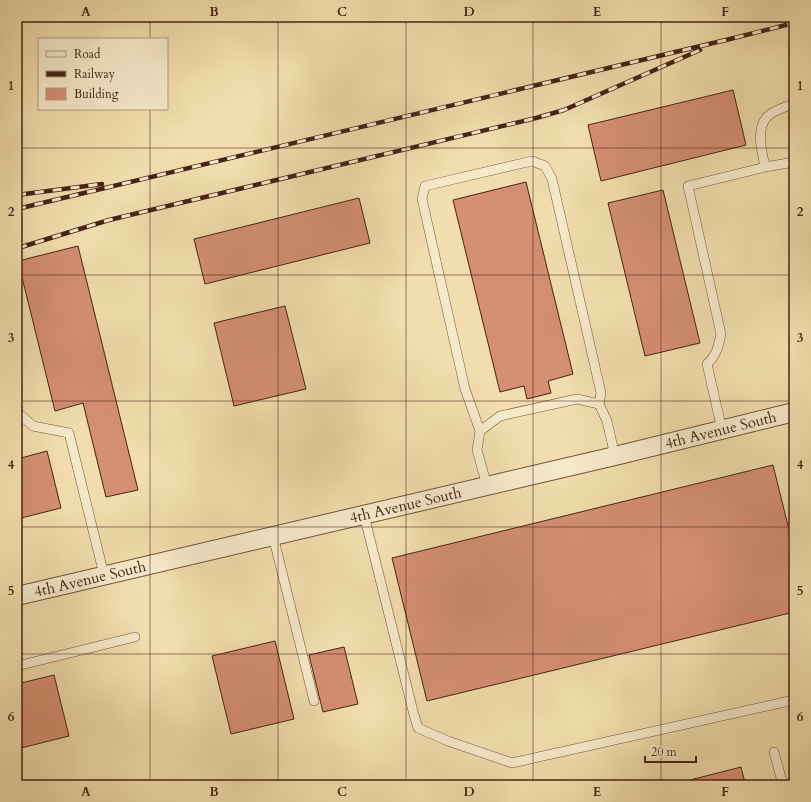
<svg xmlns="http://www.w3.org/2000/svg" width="811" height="802" viewBox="0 0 811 802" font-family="Cardo,serif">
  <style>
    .building { fill: #d58f73; stroke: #462315 }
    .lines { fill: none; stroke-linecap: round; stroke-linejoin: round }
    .service-casing { stroke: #71523b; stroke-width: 10 }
    .minor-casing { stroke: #71523b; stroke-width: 20 }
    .service { stroke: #f6e9ca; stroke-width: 9 }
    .minor { stroke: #f6e9ca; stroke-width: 18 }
    .rail-casing { stroke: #462315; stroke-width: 4.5 }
    .rail { stroke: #f6e9ca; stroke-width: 3; stroke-dasharray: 9; stroke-linecap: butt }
    .grid { fill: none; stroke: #462315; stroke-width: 1; stroke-opacity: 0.55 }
    .labels { text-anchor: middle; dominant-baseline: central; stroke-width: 3; stroke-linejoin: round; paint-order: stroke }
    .street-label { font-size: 15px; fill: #462315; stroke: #f6e9ca }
    .neatline { fill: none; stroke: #462315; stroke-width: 1.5 }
    .grid-label { font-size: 13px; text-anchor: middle; font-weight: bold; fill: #462315 }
  </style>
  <rect width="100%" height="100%" fill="#f1ddad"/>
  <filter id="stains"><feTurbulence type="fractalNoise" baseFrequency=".005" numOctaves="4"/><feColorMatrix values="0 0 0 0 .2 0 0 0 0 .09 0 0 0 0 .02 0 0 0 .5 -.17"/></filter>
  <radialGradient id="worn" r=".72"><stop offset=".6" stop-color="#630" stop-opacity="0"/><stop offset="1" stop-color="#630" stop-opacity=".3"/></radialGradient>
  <path class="building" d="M 733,90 L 746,145 L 601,181 L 588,125 Z
    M 526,182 L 573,374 L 548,381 L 551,393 L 527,399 L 524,386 L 500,392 L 453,200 Z
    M 663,190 L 700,343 L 645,356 L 608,203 Z
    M 359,198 L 370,243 L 205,284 L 194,239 Z
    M 78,246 L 138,490 L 106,497 L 83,403 L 55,411 L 18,261 Z
    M 285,306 L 306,389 L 234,406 L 214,323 Z
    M 47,451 L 61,508 L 17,519 L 17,459 Z
    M 773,465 L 794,550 L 794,612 L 427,701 L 392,558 Z
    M 275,641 L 294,719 L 231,734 L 212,656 Z
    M 344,647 L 358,704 L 323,712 L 309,655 Z
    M 54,675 L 69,736 L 17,749 L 17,684 Z
    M 741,767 L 745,783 L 748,782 L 749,785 L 691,785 L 690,780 Z"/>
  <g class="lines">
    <defs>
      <path id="service" d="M 765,167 C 762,152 756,131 766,118 C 770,112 787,106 794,104
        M 17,410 L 17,412 L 33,426 L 69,433 L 104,575
        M 722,430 L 707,364 C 717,355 718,347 721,334 L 688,186 L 765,167 L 794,162
        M 480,431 L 465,389 L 422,199 L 425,186 L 532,161 L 545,166 L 552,179 L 601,393 L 599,404
        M 487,486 L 477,450 L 480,431 L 500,416 L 577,399 L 599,404 L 607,421 L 615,456
        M 364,515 L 413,711 L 418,728 L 448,741 L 512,763 L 794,700
        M 273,536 L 314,701
        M 17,666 L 135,637
        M 774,752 L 783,785
        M 661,784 L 661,785"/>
      <g id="minor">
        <path id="s1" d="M 17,596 L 615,456 L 794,412"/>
      </g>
    </defs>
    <use href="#service" class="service-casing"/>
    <use href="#minor" class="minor-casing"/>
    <use href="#service" class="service"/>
    <use href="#minor" class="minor"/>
    <defs>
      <path id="rail" d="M 17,195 L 102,184
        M 17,209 L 730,39 L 794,23
        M 18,248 L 109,220 L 536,118 L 564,110 L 700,50"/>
    </defs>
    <use href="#rail" class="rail-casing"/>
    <use href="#rail" class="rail"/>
  </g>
  <path class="grid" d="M 150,17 L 150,39M 278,17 L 278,785M 406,17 L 406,785M 533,17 L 533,785M 661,17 L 661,785M 150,109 L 150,785M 17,148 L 794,148M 17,275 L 794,275M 17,401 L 794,401M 17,527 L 794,527M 17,654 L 794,654"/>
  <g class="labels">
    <g class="street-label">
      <text stroke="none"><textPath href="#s1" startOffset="723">4th Avenue South</textPath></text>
      <text stroke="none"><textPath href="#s1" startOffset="399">4th Avenue South</textPath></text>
      <text stroke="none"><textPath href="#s1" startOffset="75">4th Avenue South</textPath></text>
    </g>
  </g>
  <rect width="811" height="802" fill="none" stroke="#f1ddad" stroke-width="44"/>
  <rect x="38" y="38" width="130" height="72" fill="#f6e9ca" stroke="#b09a82"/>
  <rect x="46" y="51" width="20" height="6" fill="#f6e9ca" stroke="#b09a82"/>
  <text x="74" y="58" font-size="12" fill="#462315">Road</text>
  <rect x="46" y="71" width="20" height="6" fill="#462315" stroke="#b09a82"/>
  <text x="74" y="78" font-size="12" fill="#462315">Railway</text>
  <rect x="46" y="88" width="20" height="12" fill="#d58f73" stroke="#b09a82"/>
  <text x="74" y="98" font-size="12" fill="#462315">Building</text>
  <path d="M645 756v6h51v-6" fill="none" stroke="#462315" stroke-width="2"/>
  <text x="651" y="756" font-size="12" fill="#462315" stroke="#f6e9ca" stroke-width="3" paint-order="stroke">20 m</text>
  <rect x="22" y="22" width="767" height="758" class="neatline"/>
  <g class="grid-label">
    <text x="86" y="16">A</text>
    <text x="214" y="16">B</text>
    <text x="342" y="16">C</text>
    <text x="469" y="16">D</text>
    <text x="597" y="16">E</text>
    <text x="725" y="16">F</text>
    <text x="11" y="90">1</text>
    <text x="800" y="90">1</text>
    <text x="11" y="216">2</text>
    <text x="800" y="216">2</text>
    <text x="11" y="342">3</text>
    <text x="800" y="342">3</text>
    <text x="11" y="469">4</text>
    <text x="800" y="469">4</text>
    <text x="11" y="595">5</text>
    <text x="800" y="595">5</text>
    <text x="11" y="721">6</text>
    <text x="800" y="721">6</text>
    <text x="86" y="796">A</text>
    <text x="214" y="796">B</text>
    <text x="342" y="796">C</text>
    <text x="469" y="796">D</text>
    <text x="597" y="796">E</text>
    <text x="725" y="796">F</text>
  </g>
  <rect width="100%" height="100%" filter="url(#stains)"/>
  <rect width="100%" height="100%" fill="url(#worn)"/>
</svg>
